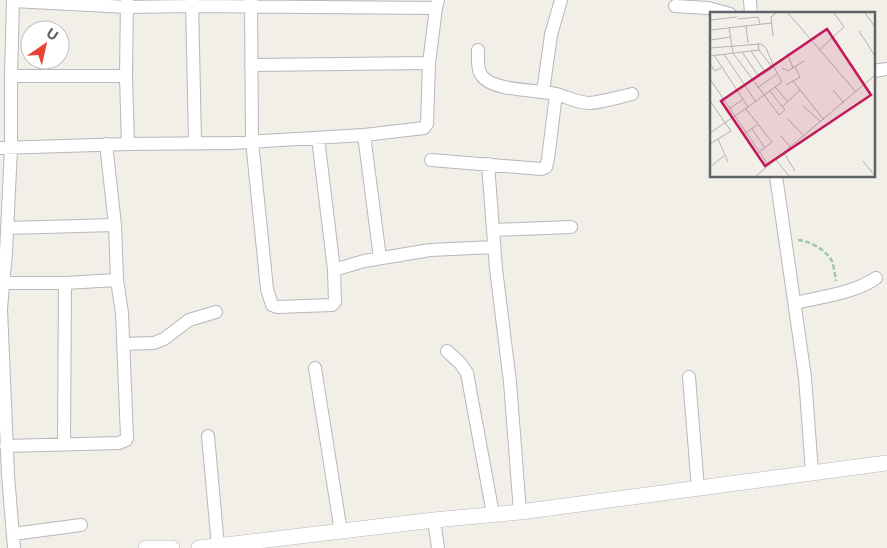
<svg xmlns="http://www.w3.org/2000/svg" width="887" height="548" font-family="Montserrat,sans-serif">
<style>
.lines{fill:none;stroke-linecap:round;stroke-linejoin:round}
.minor-casing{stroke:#b5b8bc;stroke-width:14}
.tertiary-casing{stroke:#b5b8bc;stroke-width:16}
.path{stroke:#9cc7a9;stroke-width:2.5;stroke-dasharray:5 2.5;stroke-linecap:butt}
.minor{stroke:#fff;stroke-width:12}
.tertiary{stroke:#fff;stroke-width:15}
.inset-road{fill:none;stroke:#b3b3b1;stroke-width:1}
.view{fill:#c2185b;fill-opacity:0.15;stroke:#c2185b;stroke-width:2.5}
.inset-edge{fill:none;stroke:#5f6368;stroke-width:2.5}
</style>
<rect width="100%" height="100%" fill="#f1efe8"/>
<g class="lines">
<defs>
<path id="minor" d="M13,0l-2,76v73l-5,103 -5,57 7,166 6,73
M192,0l3,142
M251,0l1,141 15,148 5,16 5,2 55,-2 3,-3 -1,-32 -16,-132
M750,0l1,14
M13,1l114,6 65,-1 244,2 2,-8
M675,6l33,2 22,6
M478,50c0,8 -1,20 4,26 10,15 57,14 74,18 11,3 22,9 34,9 14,-1 29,-6 42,-9
M251,65l178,-2
M873,71l14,-2
M11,76h115
M543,92l8,-57 10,-35
M364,135l16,123
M128,144l104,-1 48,-3 84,-5 60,-7 3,-4 2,-61 7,-55
M0,148l128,-4 -2,-68 1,-76
M431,160l111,9 4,-2 2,-8 8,-65
M488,164l8,105 14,113 10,130
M776,176l29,201 7,95
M7,228l108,-3
M493,230l78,-3
M334,270l30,-9 66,-11 64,-3
M3,283h62l52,-3
M795,303c25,-6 60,-10 81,-25
M124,344l30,-1 10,-4 25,-19 27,-8
M447,351l13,12 7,10 26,141
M315,368l26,164
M689,377l9,112
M208,436l10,110
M64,443l1,-160
M6,446l113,-3 7,-3 1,-2 -5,-125 -5,-33 -2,-55 -9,-81
M434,520l4,28
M13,534l68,-9"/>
<path id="tertiary" d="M146,548h26
M199,548l235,-28 86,-8 367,-49"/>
</defs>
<use href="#minor" class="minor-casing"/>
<use href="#tertiary" class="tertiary-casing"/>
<path class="path" d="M798,240c12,1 27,9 34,21 2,6 3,14 4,20"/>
<use href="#minor" class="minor"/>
<use href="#tertiary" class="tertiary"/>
</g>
<g transform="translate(710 12)">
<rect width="165" height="165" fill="#f1efe8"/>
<path class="inset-road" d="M78,1l68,79M155,1l10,14M28,7l20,-2 2,7M0,8l27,-3M36,14l2,17M19,15l4,26 46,62 6,-5 -15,-19M0,18l62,-7M149,19l16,25M63,24l-2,-19 5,-4M0,28l21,-3M48,31l1,7 13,17M0,36l51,-4 5,4 8,19 -51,33M109,38l25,-23 -10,-14M41,39l14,21M32,40l17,25M77,41l6,15M14,42l32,48M0,44l49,-6M0,52l5,7 6,-3M72,56l6,3 16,-10M0,67l59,87M83,69l31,39M76,73l14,-8 -5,-10M65,75l12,14M47,76l20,-14M123,78l11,13M0,89l21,30 -21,13M73,94l17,-16M93,94l18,16M38,95l34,-25 -8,-15M19,97l13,-9M36,97l26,33 -14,11M78,107l16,17M42,117l13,19M0,121l38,-26 -34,-52M34,122l13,-9M71,124l10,12M8,127l10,23M74,141l11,18M66,148l13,16M153,149l12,15M0,155l14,-11M46,164l119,-101"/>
<path class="view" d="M117,17l44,66 -106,71 -44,-65z"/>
<rect width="165" height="165" class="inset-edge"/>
</g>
<g transform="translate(45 45) rotate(34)"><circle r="24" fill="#ffffff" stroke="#bfc1c3"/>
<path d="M0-4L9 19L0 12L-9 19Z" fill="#ea4335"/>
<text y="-8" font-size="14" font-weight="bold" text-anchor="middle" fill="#5f6368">U</text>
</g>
</svg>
